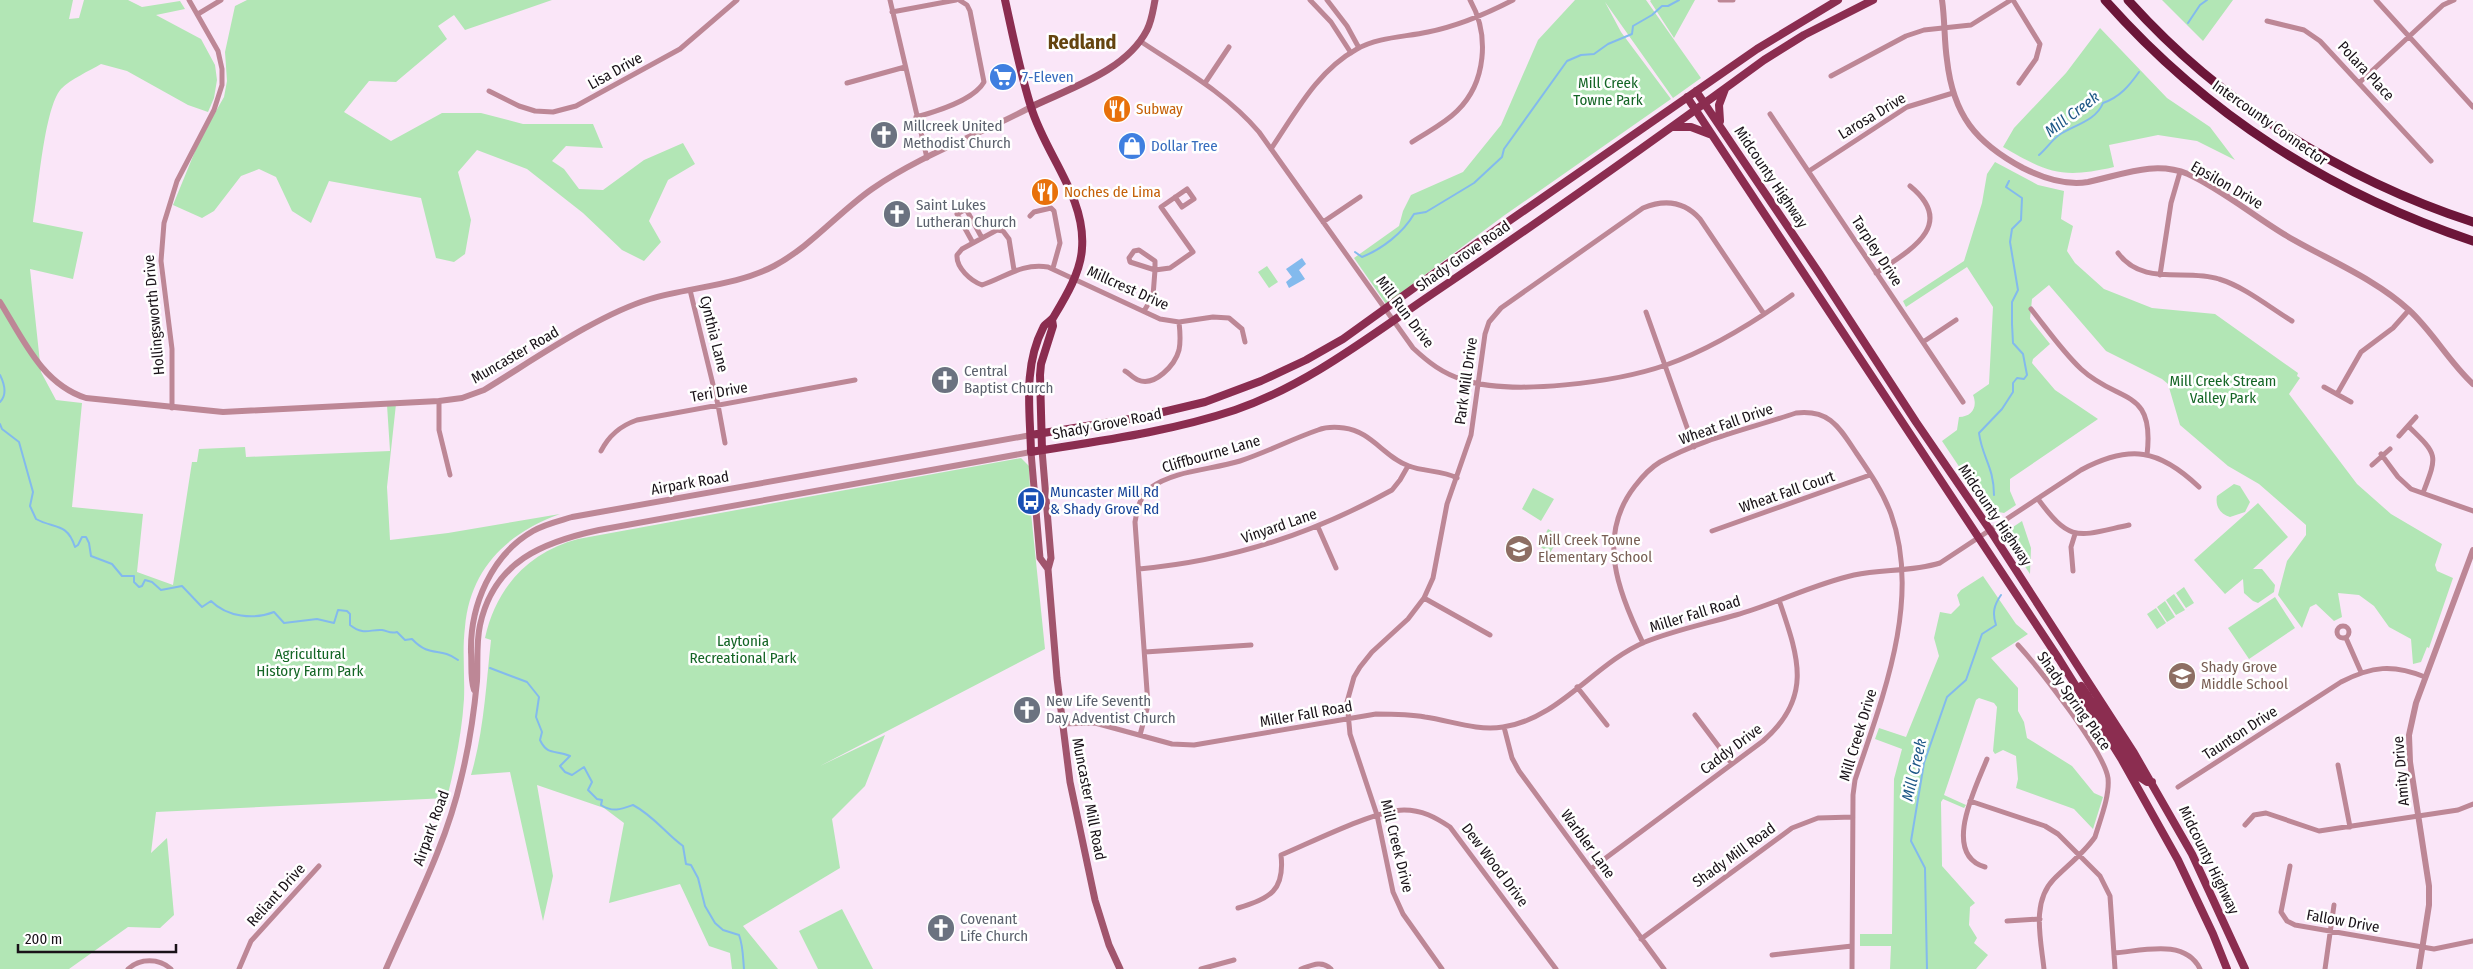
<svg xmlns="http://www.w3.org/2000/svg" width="2473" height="969" font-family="'Fira Sans Condensed',sans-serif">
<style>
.green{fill:#b2e6b5}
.water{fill:#83baed}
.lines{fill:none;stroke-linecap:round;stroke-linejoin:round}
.stream{stroke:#83baed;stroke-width:2}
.minor{stroke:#bd8796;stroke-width:5}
.tertiary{stroke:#bd8796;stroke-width:6}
.secondary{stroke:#a1556d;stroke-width:7}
.primary{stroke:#8b2d50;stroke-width:8}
.motorway{stroke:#6c1639;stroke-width:9}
.labels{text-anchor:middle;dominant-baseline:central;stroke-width:5;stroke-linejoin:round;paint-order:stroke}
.street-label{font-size:15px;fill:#191218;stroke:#fff}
.shop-label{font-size:15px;fill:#366cbe;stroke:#fff;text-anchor:start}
.park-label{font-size:15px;fill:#146525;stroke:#fff}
.food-label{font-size:15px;fill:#c56008;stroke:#fff;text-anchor:start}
.worship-label{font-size:15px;fill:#5b616d;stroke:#fff;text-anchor:start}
.transit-label{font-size:15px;fill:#164399;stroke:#fff;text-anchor:start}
.education-label{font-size:15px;fill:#785e54;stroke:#fff;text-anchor:start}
.water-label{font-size:16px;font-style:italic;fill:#1c5686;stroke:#fff}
.district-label{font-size:20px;font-weight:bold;fill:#65440f;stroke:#fff}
</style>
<rect width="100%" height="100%" fill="#fae6f8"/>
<path class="green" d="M0,0h73l-4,19 10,-1 5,-18h44l14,7 38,-6 5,8 -29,6 45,24 14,26 2,15 -3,18 -6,14 -20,-7 -61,-34 -26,-7c-12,7 -30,15 -40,25 -17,19 -23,105 -28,133l50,10 -10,47 -43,-10 11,103 15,28 26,3 -10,104 71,7 -6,58 36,13 19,-123h5l2,-13 46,-2 1,10 144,-6 -3,-46 9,-1 -9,83 3,53 58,-7 112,-19c-53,19 -90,55 -95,113 -3,24 0,48 -1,72 -2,33 -9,67 -17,99l-291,14 -5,41 16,-15 7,77 -14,13 -32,-1 -59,42h-69z
M247,0h305l-87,30 -11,-15 -16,11 9,13 -51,43 -27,-1 -25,31 47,29 51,-28h39l42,11h70l10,24 -37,-2 -14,15 12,8 15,20 24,1 41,-30 39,-17 12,21 -27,16 -19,41 12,21 -17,19 -22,-11 -39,-37 -56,-44 -50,-19 -19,22 13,48 -6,34 -11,8 -18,-4 -15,-60 -92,-17 -18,42 -19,-12 -16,-34 -17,-8 -18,7 -27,35 -12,7 -29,-13 27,-66 24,-42 3,-16 -2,-29 10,-46z
M1575,0h71l55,78 -28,20 -68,-96 16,30 50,67 -169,118 -116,87 -32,-46 45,-32 4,-15 8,-16 52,-23 38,-47 37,-85z
M1651,0h44l-21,38 -24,-37z
M2162,0h71l-30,41z
M2100,28l67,70 43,29 25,33 -38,-19 -39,-6 -49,10 5,22c-52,12 -66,6 -111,-20l11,-19 52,-55z
M1995,162l43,23 26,6 -3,28 12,7 -6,25 8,12 29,26 48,19 63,6 83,59 -1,3 3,2 -11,16 68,90 34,30 51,30 -7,21 2,6 16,7 -24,70 -2,-1 -6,15 -8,2 -2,-25 -22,-12 -15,-21 -15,-11 -21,-2 4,24 -8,4 -18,-17 -6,3 -8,21 -24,-33 9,-34 19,-26v-10l-47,-41 -31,-18 -48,-41 -12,-41 -6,-5 -56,-28 -57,-66 -17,14 -2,20 20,25 -17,15 -1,4 23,27 43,29 -88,60v12l6,14 -12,8 -16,-3 -46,-69 15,-11 2,-13c13,0 19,-10 14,-22l16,-11 4,-77 -26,-40 -61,40 -3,-6 61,-40 18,-58 5,-29z
M1267,266l11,16 -9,6 -11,-16z
M1021,458l8,8 2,47 14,136 -225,117 65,-31 -20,51 -33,33 8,49 -97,58 35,43h-46l-2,-16 -21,-7 -29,-62 -71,19 15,-80 -20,-15 -67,-23 16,91 -10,45 -33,-149 -39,3c13,-44 15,-90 20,-135l-6,-2c11,-50 43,-86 93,-99z
M2234,484l6,2 10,16 -5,10 -15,5c-10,-3 -15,-11 -13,-21z
M1533,488l21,11 -13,22 -19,-12z
M2258,503l30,34 -35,32h9l13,16 -1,7 -16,11 -5,-2 -9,-8 -1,-14 -18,15 -31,-34z
M2022,521l9,27 -1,26 -20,-30 3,-17z
M1548,529l12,7 -10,17 -11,-7z
M1983,576l33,48 12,10 -37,24 27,30v23l6,11 3,16 45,28 22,27 9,4 -10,32 -19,-20 -58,-21 2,-9 -2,-23 -13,-6 -8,4 -2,-3 4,-44 -3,-4 -15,-5 -3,2 -32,95 22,10 -2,3 -21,-9 -2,3 1,64 33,37 -5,4 -1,18 8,13 -3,5 14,12 -12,14h-86l1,-23h-31v-12h32l2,-155 8,-30 -27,-10 4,-11 27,9 33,-81 -5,-18 6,-26 11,2 9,-9 -3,-10 4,-5z
M2184,587l10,16 -8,5 -10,-15z
M2174,594l11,16 -9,5 -10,-15z
M2275,597l20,31 -46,31 -21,-31z
M2165,601l10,16 -8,5 -10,-15z
M2156,608l10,15 -9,6 -10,-15z
M842,909l31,60h-55l-19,-38z"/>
<path class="water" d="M1302,258l4,6 -7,6 6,9 -16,9 -3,-6 6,-5 -6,-8z"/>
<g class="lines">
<path class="stream" d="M2188,23l12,-18 7,-5
M2039,155c7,-6 13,-15 20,-20 15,-10 37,-14 44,-32 17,-6 26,-17 36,-31
M1355,252l7,5c20,-8 41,-24 52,-43l12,-2 48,-29 28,-26 2,-8 63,-88 14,-6 13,-1 14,-10 24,-10 1,-8 19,-11 10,-9h6l11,-6
M0,375c4,8 8,19 0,27
M0,424l2,5 17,13 14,50 -3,14 6,13c18,10 31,3 39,28l3,-2 4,-8h4l3,6 2,13 21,8 10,12h12v6l5,5 3,-1 3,-6 7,2 9,8 21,-4 20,21 9,-6c16,16 43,19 63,11l10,11 33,-4 17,4 4,-13 9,1 3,3v11c14,11 20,4 32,5 6,1 8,4 15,2l8,8 7,-1c19,20 27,7 46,21
M1994,495c0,-28 -12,-38 -15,-62l23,-24 11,-17v-9l4,-5 7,1 3,-4 -4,-21 -10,-11 -1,-19v-22l6,-12 -8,-48 2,-13 9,-9 1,-22 -16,-11 3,-6
M490,668l37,14 12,15 -3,20 6,15 -2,8c8,17 16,9 30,16l-10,10 5,6 7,3 12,-8 8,15 -4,8 9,9 5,1 -1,5c12,8 21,4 32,0 21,11 32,28 50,41l3,18 5,1 7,13 7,28 10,17 8,7 16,5c4,10 4,23 5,34
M1927,969l-2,-101 -14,-27 13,-78 23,-66 19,-17 16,-46 14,-9c-4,-12 -2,-20 5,-30"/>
<path class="minor" d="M890,0l37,158
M1310,0l21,22 20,31
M1327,0l20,26 12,22
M1720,0h13
M2013,0l27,44 -4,15 -17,24
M2376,0l97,107
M892,12l64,-12
M198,14l23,-14
M2267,21l37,9 16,11 111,120
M1140,41c42,28 86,52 119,91l154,216c15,14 30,26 51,32 49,16 153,2 202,-15 45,-16 87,-42 126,-70
M1831,76l75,-40 18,-6 47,-5 40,-25
M2360,82l83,-77 11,-5
M847,83l58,-16
M1205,83l24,-36
M489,91l30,15 16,5 18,1 23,-6 104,-57 57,-49
M1770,114l193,288
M916,117c19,-5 58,-17 68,-35l-14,-71 -3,-6 -8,-5
M1412,142c15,-10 32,-18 45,-31 29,-28 33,-76 13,-111
M1271,149c25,-37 46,-78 86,-100 21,-12 48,-12 71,-17 30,-6 58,-18 85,-32
M1809,171l98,-64 46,-14
M1030,216l4,-4 17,-4 3,3 6,32 -7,25
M1323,222l37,-25
M973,243l-16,-29 9,-5 16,29
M1139,250l16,11v9l-25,-8 -1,-4 5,-7z
M2118,253c25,34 68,15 101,26 26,8 50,28 73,42
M1014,270l-5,-31 -6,-8 -6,-1 -35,19 -5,6c-1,13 14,26 25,30 24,-8 39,-22 66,-18l112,52 19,3 34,-5 16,1 13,11 3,13
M1876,273c33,-22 82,-48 34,-87
M2160,275l11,-72 9,-31
M690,290l28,115 7,38
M2031,309c16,20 31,42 50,60 38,35 74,18 66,86
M1144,311l9,-15 2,-26 15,-2 23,-16 -32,-45 26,-18 7,10 -12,8 -7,-10
M1646,312l48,135
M1923,342l33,-22
M1125,371c4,2 8,7 13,9 17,7 37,-15 41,-30 2,-9 1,-19 0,-28
M2324,387l27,15
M2337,394l24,-42 32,-24 16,-18
M439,401v29l11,45
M172,408v-59l-11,-88 3,-38 13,-42 37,-71 8,-25v-16l-4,-18 -29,-51
M2408,426c30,29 30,28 15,67
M2399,436l17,-19
M601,451c8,-16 19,-25 36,-31l218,-40
M2381,454l17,23 13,12 62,22
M2372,465l18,-16
M2038,499c33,45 40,37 91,26
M1318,527l18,41
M1712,531l158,-56
M1139,569c90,-8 174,-35 253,-79l8,-10 8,-14
M2073,571l-2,-24 4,-13
M1424,598l66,37
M2337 632a6 6 0 1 1 12 0a6 6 0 1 1-12 0Z
M2346,638l15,34
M1643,643c-25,-51 -47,-107 -8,-157 7,-9 15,-18 25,-24 41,-23 92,-34 136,-49 35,-4 44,16 61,41 13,19 26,38 34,60 31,86 -9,185 -36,266l-2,15 -1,174
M2018,645c20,22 86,106 90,133 2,18 -8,42 -13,59 -11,16 -27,28 -41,42 -23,23 -13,61 -10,90
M1145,652l106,-7
M1577,687l30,38
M1695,715l37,49
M1062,724l33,-1 77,21 22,1 182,-31c17,0 33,0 49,3 27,4 51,14 78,10 56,-8 92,-64 142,-85 30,-12 60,-18 91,-27 39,-11 78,-31 118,-40 29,-6 57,-3 86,-12l141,-93c49,-26 78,-21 118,17
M1504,727l8,31 7,13 145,198
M1140,735l8,-30 -13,-183c2,-12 5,-26 15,-34 25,-18 61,-18 90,-27 27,-9 52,-22 78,-31 8,-3 18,-3 26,-2 27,3 41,30 65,38 15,6 33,4 48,12
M2338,765l12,62
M2178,787l163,-105c31,-16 52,-18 84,-5
M1970,801l75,25 13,8 42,42 10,20 5,73
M2245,825l9,-10 12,-2 53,18 139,-21 15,-6
M2290,866l-9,46 6,9 8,4 139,24 39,-8
M1985,867c-44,-13 -9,-80 2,-108
M1591,869l172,-128c51,-44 35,-85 16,-141
M1238,908c32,-9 47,-18 43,-53 29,-12 94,-45 123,-45 18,0 31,7 46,17l106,142
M2007,921l33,-2
M1641,939l151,-111 26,-10 35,-1
M2114,953c28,-2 71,-15 86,16
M1772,955l80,-9
M128,969c12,-11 31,-11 43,0
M239,969l12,-28 68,-75
M1201,969l33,-9
M1301,969c11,-4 21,-9 30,0
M1442,969l-39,-55 -10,-22 -16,-77 -27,-81 -3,-32 7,-25 6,-10 12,-15 36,-33 16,-21 9,-20 14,-74 24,-69 14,-101 4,-12 12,-14 142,-100c22,-9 41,-7 57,11l64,95
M2325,969l9,-64"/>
<path class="tertiary" d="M1942,0c3,20 2,40 5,60 6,55 29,83 76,108 20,10 43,18 65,14 34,-7 66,-22 100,-8 33,15 67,43 99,62 41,24 87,42 122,74 24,22 40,52 64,74
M0,302c23,37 42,82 86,96l137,14 216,-11 23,-3 22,-8c48,-29 113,-75 166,-91 40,-12 86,-13 124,-33 36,-19 65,-54 98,-77 49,-34 107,-54 159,-82
M474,690c-4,-12 -2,-26 -3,-38 -1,-46 20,-97 62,-121 12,-7 26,-10 39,-14l459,-82
M386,969c27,-62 60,-124 75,-190 8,-32 13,-66 16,-98 1,-19 -1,-38 3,-56 14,-64 63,-83 119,-95l432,-78
M2419,969l10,-64v-19l-19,-124 -1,-27 7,-32 57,-153"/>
<path class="secondary" d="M1031,107c39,-19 95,-36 116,-77 5,-10 6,-20 8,-30
M1042,450l9,108 -3,11 9,109 13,104 25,118 14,45 11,24
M1031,452l9,106 8,11"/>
<path class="primary" d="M1005,0c8,36 15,72 26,107 14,47 55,90 51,141 -1,24 -17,50 -29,70 -3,4 -8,5 -10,10 -20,39 -13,82 -12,124 68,-11 138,-20 204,-42 73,-25 136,-75 200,-118 111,-75 221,-153 329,-232l40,-25 69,-35
M1696,91l123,182 97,149 74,108 144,223 58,101 53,115
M1687,97l372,562 63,101 56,100 35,74 14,35
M1720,121l-1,-16 6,-16
M1672,127h19l21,8
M1031,435l111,-18 63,-15 56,-21 45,-21 37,-21 114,-82 300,-208 81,-49
M1042,450l-2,-75 1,-11 12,-38 -1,-6
M2081,686l60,92 6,4h5"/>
<path class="motorway" d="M2105,0c102,115 223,192 368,241
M2128,0c92,103 214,179 345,222"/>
</g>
<defs>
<symbol id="supermarket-disc" viewBox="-11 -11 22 22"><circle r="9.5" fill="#3f7fe0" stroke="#fff"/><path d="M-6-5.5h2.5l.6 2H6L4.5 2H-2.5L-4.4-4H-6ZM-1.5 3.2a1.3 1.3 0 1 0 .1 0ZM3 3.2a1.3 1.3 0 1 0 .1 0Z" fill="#fff"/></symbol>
<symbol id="restaurant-disc" viewBox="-11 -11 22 22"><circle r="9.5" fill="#e8710a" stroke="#fff"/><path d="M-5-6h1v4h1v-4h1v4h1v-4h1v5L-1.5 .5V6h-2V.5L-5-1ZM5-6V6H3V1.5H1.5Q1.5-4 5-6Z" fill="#fff"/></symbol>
<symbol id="church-disc" viewBox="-11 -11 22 22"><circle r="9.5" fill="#6b7280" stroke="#fff"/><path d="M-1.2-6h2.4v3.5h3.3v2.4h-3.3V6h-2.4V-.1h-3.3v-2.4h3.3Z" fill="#fff"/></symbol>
<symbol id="shop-disc" viewBox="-11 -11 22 22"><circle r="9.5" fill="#3f7fe0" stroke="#fff"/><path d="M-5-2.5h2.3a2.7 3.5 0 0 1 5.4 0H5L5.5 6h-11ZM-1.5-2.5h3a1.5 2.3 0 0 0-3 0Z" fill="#fff"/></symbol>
<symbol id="bus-disc" viewBox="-11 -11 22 22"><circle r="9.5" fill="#1a4fb4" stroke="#fff"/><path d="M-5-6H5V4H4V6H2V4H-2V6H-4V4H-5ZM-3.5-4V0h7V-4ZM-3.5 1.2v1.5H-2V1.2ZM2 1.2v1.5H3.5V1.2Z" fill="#fff"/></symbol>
<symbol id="school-disc" viewBox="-11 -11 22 22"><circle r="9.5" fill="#8d6e63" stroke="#fff"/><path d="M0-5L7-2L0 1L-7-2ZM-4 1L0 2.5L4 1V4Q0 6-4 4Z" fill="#fff"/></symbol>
</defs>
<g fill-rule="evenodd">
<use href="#supermarket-disc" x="987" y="61" width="32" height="32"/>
<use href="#restaurant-disc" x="1101" y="93" width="32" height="32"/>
<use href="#church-disc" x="868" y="119" width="32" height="32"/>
<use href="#shop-disc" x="1116" y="130" width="32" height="32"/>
<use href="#restaurant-disc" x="1029" y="176" width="32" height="32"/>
<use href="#church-disc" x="881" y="198" width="32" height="32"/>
<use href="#church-disc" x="929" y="364" width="32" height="32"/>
<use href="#bus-disc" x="1015" y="485" width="32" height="32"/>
<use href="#school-disc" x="1503" y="533" width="32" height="32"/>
<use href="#school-disc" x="2166" y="660" width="32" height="32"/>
<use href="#church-disc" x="1011" y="694" width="32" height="32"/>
<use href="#church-disc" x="925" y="912" width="32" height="32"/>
</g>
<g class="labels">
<g class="street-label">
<text transform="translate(615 71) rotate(-29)">Lisa Drive</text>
<text transform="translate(2366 71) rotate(47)">Polara Place</text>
<text transform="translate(1872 116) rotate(-31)">Larosa Drive</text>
<text transform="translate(2270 123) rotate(35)">Intercounty Connector</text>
<text transform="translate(1771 177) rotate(56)">Midcounty Highway</text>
<text transform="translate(2227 185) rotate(30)">Epsilon Drive</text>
<text transform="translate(1877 251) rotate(57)">Tarpley Drive</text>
<text transform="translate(1463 256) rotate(-35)">Shady Grove Road</text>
<text transform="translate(1128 288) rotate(24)">Millcrest Drive</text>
<text transform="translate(1405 312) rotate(53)">Mill Run Drive</text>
<text transform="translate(154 315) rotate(-95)">Hollingsworth Drive</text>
<text transform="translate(714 334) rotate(76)">Cynthia Lane</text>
<text transform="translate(515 355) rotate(-30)">Muncaster Road</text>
<text transform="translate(1466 381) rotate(-82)">Park Mill Drive</text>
<text transform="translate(719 392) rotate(-10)">Teri Drive</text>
<text transform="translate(1107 424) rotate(-11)">Shady Grove Road</text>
<text transform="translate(1726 424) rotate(-19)">Wheat Fall Drive</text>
<text transform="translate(1211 454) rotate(-16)">Cliffbourne Lane</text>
<text transform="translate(690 483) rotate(-10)">Airpark Road</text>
<text transform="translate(1787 492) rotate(-19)">Wheat Fall Court</text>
<text transform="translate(1995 515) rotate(56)">Midcounty Highway</text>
<text transform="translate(1279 526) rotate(-19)">Vinyard Lane</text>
<text transform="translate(1695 614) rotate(-17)">Miller Fall Road</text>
<text transform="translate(2074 701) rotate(55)">Shady Spring Place</text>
<text transform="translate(1306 714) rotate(-10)">Miller Fall Road</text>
<text transform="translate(2240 733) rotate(-33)">Taunton Drive</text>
<text transform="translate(1858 735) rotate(-73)">Mill Creek Drive</text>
<text transform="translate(1731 749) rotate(-37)">Caddy Drive</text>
<text transform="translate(2401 771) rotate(-95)">Amity Drive</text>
<text transform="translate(1089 799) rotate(79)">Muncaster Mill Road</text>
<text transform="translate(431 828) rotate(-70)">Airpark Road</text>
<text transform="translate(1588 844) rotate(54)">Warbler Lane</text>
<text transform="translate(1397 846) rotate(76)">Mill Creek Drive</text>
<text transform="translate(1734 855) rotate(-36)">Shady Mill Road</text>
<text transform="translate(2209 860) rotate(64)">Midcounty Highway</text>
<text transform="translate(1495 865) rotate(53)">Dew Wood Drive</text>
<text transform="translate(276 895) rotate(-48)">Reliant Drive</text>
<text transform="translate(2343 921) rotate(10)">Fallow Drive</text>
</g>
<g class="shop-label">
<text x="1022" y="77">7-Eleven</text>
<text x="1151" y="146">Dollar Tree</text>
</g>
<g class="park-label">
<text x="1608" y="83">Mill Creek<tspan x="1608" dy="17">Towne Park</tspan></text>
<text x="2223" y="381">Mill Creek Stream<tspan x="2223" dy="17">Valley Park</tspan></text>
<text x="743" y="641">Laytonia<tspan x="743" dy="17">Recreational Park</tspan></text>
<text x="310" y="654">Agricultural<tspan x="310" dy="17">History Farm Park</tspan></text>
</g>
<g class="food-label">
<text x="1136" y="109">Subway</text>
<text x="1064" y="192">Noches de Lima</text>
</g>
<g class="worship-label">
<text x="903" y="126">Millcreek United<tspan x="903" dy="17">Methodist Church</tspan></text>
<text x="916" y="205">Saint Lukes<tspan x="916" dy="17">Lutheran Church</tspan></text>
<text x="964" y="371">Central<tspan x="964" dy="17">Baptist Church</tspan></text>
<text x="1046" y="701">New Life Seventh<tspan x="1046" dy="17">Day Adventist Church</tspan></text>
<text x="960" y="919">Covenant<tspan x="960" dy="17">Life Church</tspan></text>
</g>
<g class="transit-label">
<text x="1050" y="492">Muncaster Mill Rd<tspan x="1050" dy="17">&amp; Shady Grove Rd</tspan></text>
</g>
<g class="education-label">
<text x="1538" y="540">Mill Creek Towne<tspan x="1538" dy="17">Elementary School</tspan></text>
<text x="2201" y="667">Shady Grove<tspan x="2201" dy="17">Middle School</tspan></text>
</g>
<g class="water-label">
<text transform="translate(2072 114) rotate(-37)">Mill Creek</text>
<text transform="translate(1914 770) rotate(-77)">Mill Creek</text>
</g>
<g class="district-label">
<text x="1082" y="42">Redland</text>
</g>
</g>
<path d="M18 944v8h158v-8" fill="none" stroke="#191218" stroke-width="2.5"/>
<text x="25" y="944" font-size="15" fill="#191218" stroke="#ffffff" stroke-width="4" paint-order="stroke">200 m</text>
</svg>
